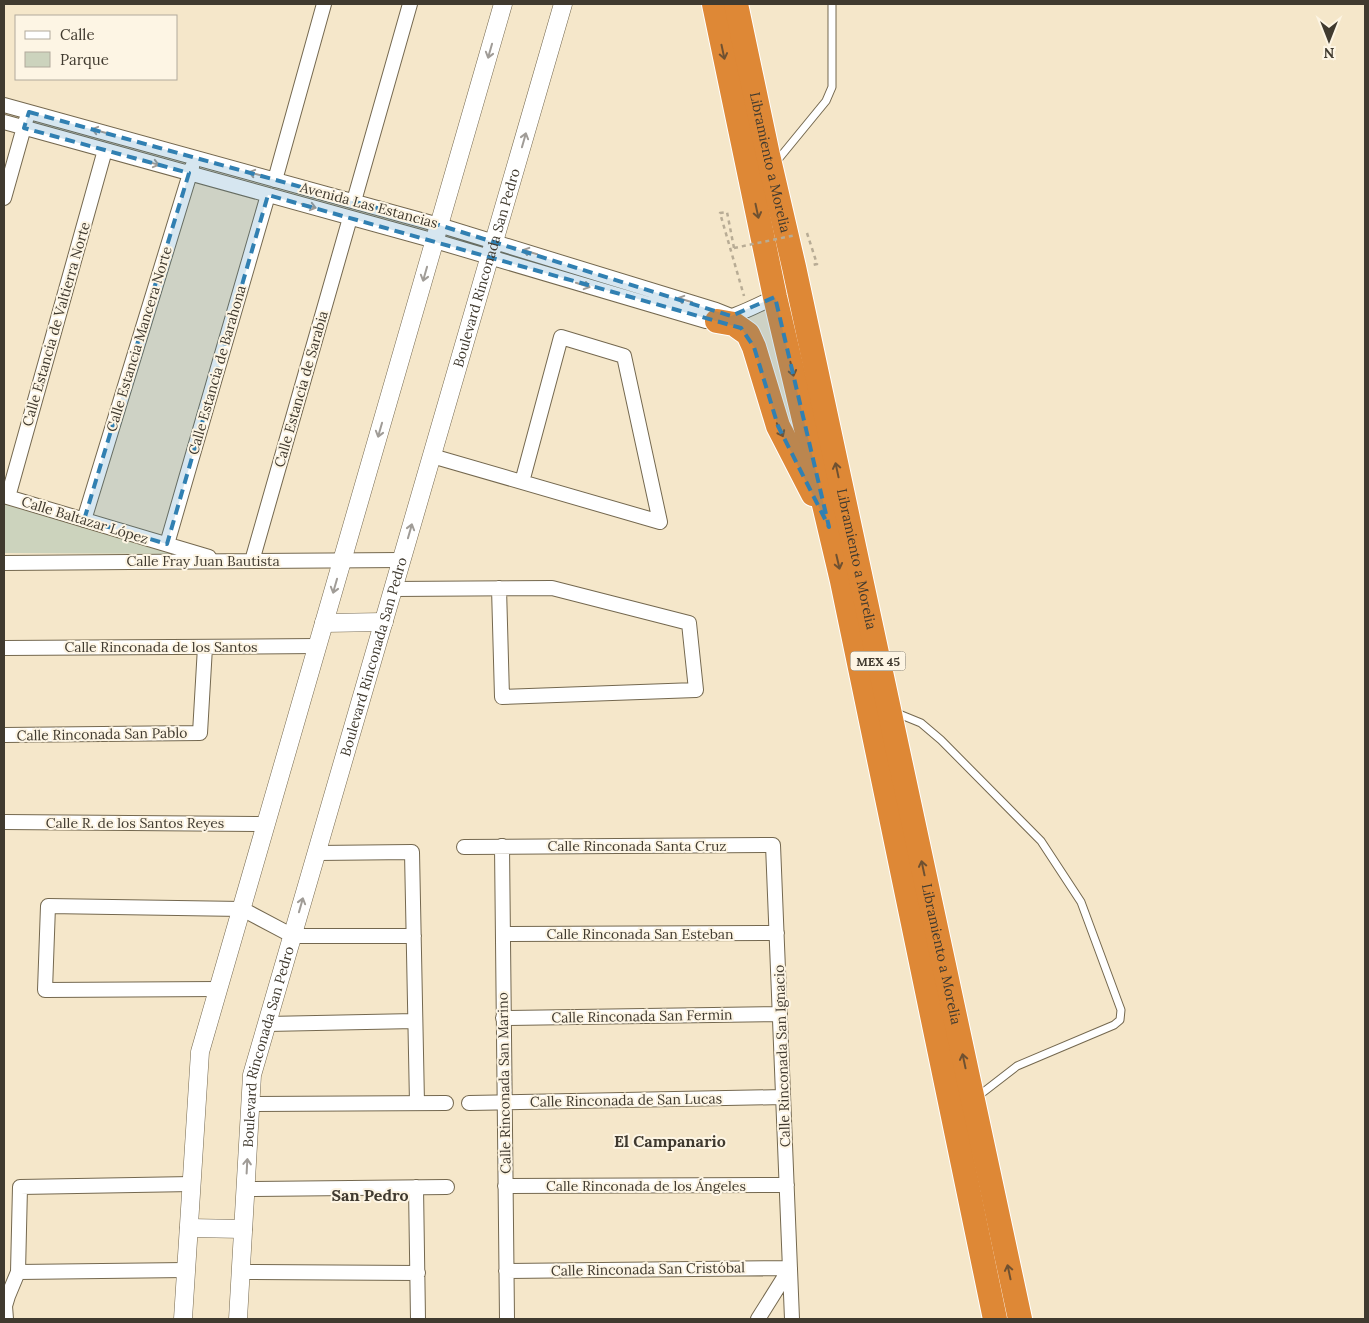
<svg xmlns="http://www.w3.org/2000/svg" width="1369" height="1323" font-family="Lora,serif">
<style>
.green{fill:#ccd3bd}
.lines{fill:none;stroke-linecap:round;stroke-linejoin:round}
.service-casing{stroke:#74684f;stroke-width:9}
.minor-casing{stroke:#74684f;stroke-width:16}
.tertiary-casing{stroke:#74684f;stroke-width:19}
.trunk-casing{stroke:#fff;stroke-width:26}
.path{stroke:#b8ac95;stroke-width:2.5;stroke-dasharray:4 4;stroke-linecap:butt}
.service{stroke:#fff;stroke-width:7}
.minor{stroke:#fff;stroke-width:14}
.tertiary{stroke:#fff;stroke-width:18}
.trunk{stroke:#de8836;stroke-width:24}
.path-bridge{stroke:#b8ac95;stroke-width:2.5;stroke-dasharray:4 4;stroke-linecap:butt}
.oneway{stroke:#a09c97}
.oneway2{stroke:#6f5131}
.marked{fill:#3180b2;fill-opacity:0.2;stroke:#3180b2;stroke-width:4;stroke-dasharray:10 6;stroke-linejoin:round}
.labels{text-anchor:middle;dominant-baseline:central;stroke-width:4;stroke-linejoin:round;paint-order:stroke}
.shield{fill:#fdf5e4;stroke:#797265;stroke-width:1}
.shield-label{font-size:12px;font-weight:bold;fill:#403a2f}
.street-label{font-size:14px;fill:#403a2f;stroke:#fdf5e4}
.quarter-label{font-size:16px;font-weight:bold;fill:#403a2f;stroke:#fdf5e4}
</style>
<rect width="100%" height="100%" fill="#f5e7ca"/>
<path class="green" d="M4,502l172,52 -172,-1z"/>
<g class="lines">
<defs>
<path id="service" d="M776,162l50,-61 6,-14v-83
M894,712l27,11 20,17 100,101 40,61 40,108 -1,10 -6,5 -97,41 -40,31"/>
<path id="minor" d="M4,105l435,120 277,85 15,6
M4,122l431,119 271,80c25,-1 47,-14 69,-24
M275,180l49,-176
M4,198l22,-78
M354,201l56,-197
M432,456l228,66 -36,-166 -63,-19 -39,145
M4,496l205,61
M8,497l97,-347
M84,520l108,-353
M167,544l101,-349
M252,561l98,-343
M4,563l398,-3
M393,589l159,-1 137,35 7,67 -194,7 -3,-109
M4,648l314,-2
M4,735l196,-2 5,-86
M4,822l262,2
M502,846l5,473
M464,847l309,-2 19,474
M317,853l95,-1 5,251
M503,934l274,-1
M218,989l-173,1 3,-84 194,3 51,27h121
M503,1018l277,-4
M267,1024l148,-3
M469,1103l314,-6
M251,1104l195,-1
M505,1186l282,-1
M416,1187l2,132
M246,1189l201,-2
M506,1271l284,-3
M18,1272l168,-2
M241,1272l177,1
M6,1319l-1,-13 3,-10 10,-24 2,-85 172,-3
M758,1319l32,-51"/>
<g id="tertiary">
<path d="M324,623l60,-1"/>
<path d="M189,1228l54,1"/>
<path d="M183,1319l17,-267 303,-1048"/>
<path id="s1" d="M238,1319l14,-244 311,-1071"/>
</g>
<g id="trunk">
<path d="M714,4l61,293 67,284 153,738"/>
<path id="s2" d="M736,4l32,151 26,112 226,1052"/>
<path d="M717,321l17,3 14,10 6,13 24,79 35,68"/>
</g>
</defs>
<use href="#service" class="service-casing"/>
<use href="#minor" class="minor-casing"/>
<use href="#tertiary" class="tertiary-casing"/>
<use href="#trunk" class="trunk-casing"/>
<path class="path" d="M807,233l10,31 -4,1
M734,248l-7,-36 -7,1 24,83"/>
<use href="#service" class="service"/>
<use href="#minor" class="minor"/>
<use href="#tertiary" class="tertiary"/>
<use href="#trunk" class="trunk"/>
<path class="path-bridge" d="M734,248l62,-13"/>
</g>
<defs><path id="oneway-shaft" d="M-6 0H5M1.5-3L5.5 0L1.5 3" fill="none" stroke-width="1.6" stroke-linecap="round" stroke-linejoin="round" transform="scale(1.25)"/></defs>
<g class="oneway">
<use href="#oneway-shaft" transform="translate(490 51) rotate(106)"/>
<use href="#oneway-shaft" transform="translate(99 131) rotate(-165)"/>
<use href="#oneway-shaft" transform="translate(524 140) rotate(-74)"/>
<use href="#oneway-shaft" transform="translate(152 163) rotate(15)"/>
<use href="#oneway-shaft" transform="translate(256 174) rotate(-165)"/>
<use href="#oneway-shaft" transform="translate(309 206) rotate(15)"/>
<use href="#oneway-shaft" transform="translate(530 252) rotate(-163)"/>
<use href="#oneway-shaft" transform="translate(425 274) rotate(106)"/>
<use href="#oneway-shaft" transform="translate(583 285) rotate(17)"/>
<use href="#oneway-shaft" transform="translate(685 300) rotate(-163)"/>
<use href="#oneway-shaft" transform="translate(380 430) rotate(106)"/>
<use href="#oneway-shaft" transform="translate(410 531) rotate(-74)"/>
<use href="#oneway-shaft" transform="translate(335 586) rotate(106)"/>
<use href="#oneway-shaft" transform="translate(301 905) rotate(-74)"/>
<use href="#oneway-shaft" transform="translate(247 1166) rotate(-87)"/>
</g>
<g class="oneway2">
<use href="#oneway-shaft" transform="translate(723 52) rotate(78)"/>
<use href="#oneway-shaft" transform="translate(757 211) rotate(78)"/>
<use href="#oneway-shaft" transform="translate(792 369) rotate(77)"/>
<use href="#oneway-shaft" transform="translate(780 430) rotate(65)"/>
<use href="#oneway-shaft" transform="translate(837 470) rotate(-102)"/>
<use href="#oneway-shaft" transform="translate(838 562) rotate(77)"/>
<use href="#oneway-shaft" transform="translate(923 868) rotate(-102)"/>
<use href="#oneway-shaft" transform="translate(964 1061) rotate(-102)"/>
<use href="#oneway-shaft" transform="translate(1009 1272) rotate(-102)"/>
</g>
<path class="marked" d="M29,112l410,113 292,91 44,-19 54,230 -51,-101 -24,-79 -13,-19 -473,-133 -101,349 -83,-24 105,-347 -165,-45z"/>
<g class="labels">
<rect class="shield" x="850.5" y="651.5" width="55" height="19" rx="4"/>
<g class="shield-label">
<text x="878" y="661">MEX 45</text>
</g>
<g class="street-label">
<text stroke="none"><textPath href="#s2" startOffset="162">Libramiento a Morelia</textPath></text>
<text transform="translate(369 205) rotate(15)">Avenida Las Estancias</text>
<text stroke="none"><textPath href="#s1" startOffset="1085">Boulevard Rinconada San Pedro</textPath></text>
<text transform="translate(56 324) rotate(-74)">Calle Estancia de Valtierra Norte</text>
<text transform="translate(139 339) rotate(-73)">Calle Estancia Mancera Norte</text>
<text transform="translate(217 370) rotate(-74)">Calle Estancia de Barahona</text>
<text transform="translate(301 389) rotate(-74)">Calle Estancia de Sarabia</text>
<text transform="translate(85 520) rotate(17)">Calle Baltazar López</text>
<text stroke="none"><textPath href="#s2" startOffset="568">Libramiento a Morelia</textPath></text>
<text x="203" y="561">Calle Fray Juan Bautista</text>
<text x="161" y="647">Calle Rinconada de los Santos</text>
<text stroke="none"><textPath href="#s1" startOffset="680">Boulevard Rinconada San Pedro</textPath></text>
<text transform="translate(102 734) rotate(-1)">Calle Rinconada San Pablo</text>
<text x="135" y="823">Calle R. de los Santos Reyes</text>
<text x="637" y="846">Calle Rinconada Santa Cruz</text>
<text x="640" y="934">Calle Rinconada San Esteban</text>
<text stroke="none"><textPath href="#s2" startOffset="972">Libramiento a Morelia</textPath></text>
<text transform="translate(642 1016) rotate(-1)">Calle Rinconada San Fermin</text>
<text stroke="none"><textPath href="#s1" startOffset="275">Boulevard Rinconada San Pedro</textPath></text>
<text transform="translate(782 1056) rotate(-92)">Calle Rinconada San Ignacio</text>
<text transform="translate(504 1083) rotate(-91)">Calle Rinconada San Marino</text>
<text transform="translate(626 1100) rotate(-1)">Calle Rinconada de San Lucas</text>
<text x="646" y="1186">Calle Rinconada de los Ángeles</text>
<text transform="translate(648 1269) rotate(-1)">Calle Rinconada San Cristóbal</text>
</g>
<g class="quarter-label">
<text x="670" y="1141">El Campanario</text>
<text x="370" y="1195">San Pedro</text>
</g>
</g>
<rect width="1369" height="1323" fill="none" stroke="#403a2f" stroke-width="10"/>
<rect x="15" y="15" width="162" height="65" fill="#fdf5e4" stroke="#b1aa9c"/>
<rect x="25" y="31" width="25" height="8" fill="#ffffff" stroke="#b1aa9c"/>
<text x="60" y="40" font-size="15" fill="#403a2f">Calle</text>
<rect x="25" y="52" width="25" height="15" fill="#ccd3bd" stroke="#b1aa9c"/>
<text x="60" y="65" font-size="15" fill="#403a2f">Parque</text>
<g transform="translate(1329 40) rotate(180)" stroke="#fdf5e4" stroke-width="4" paint-order="stroke">
<path d="M0-4L9 19L0 12L-9 19Z" fill="#403a2f"/>
<text y="-8" font-size="14" font-weight="bold" text-anchor="middle" fill="#403a2f">N</text>
</g>
</svg>
